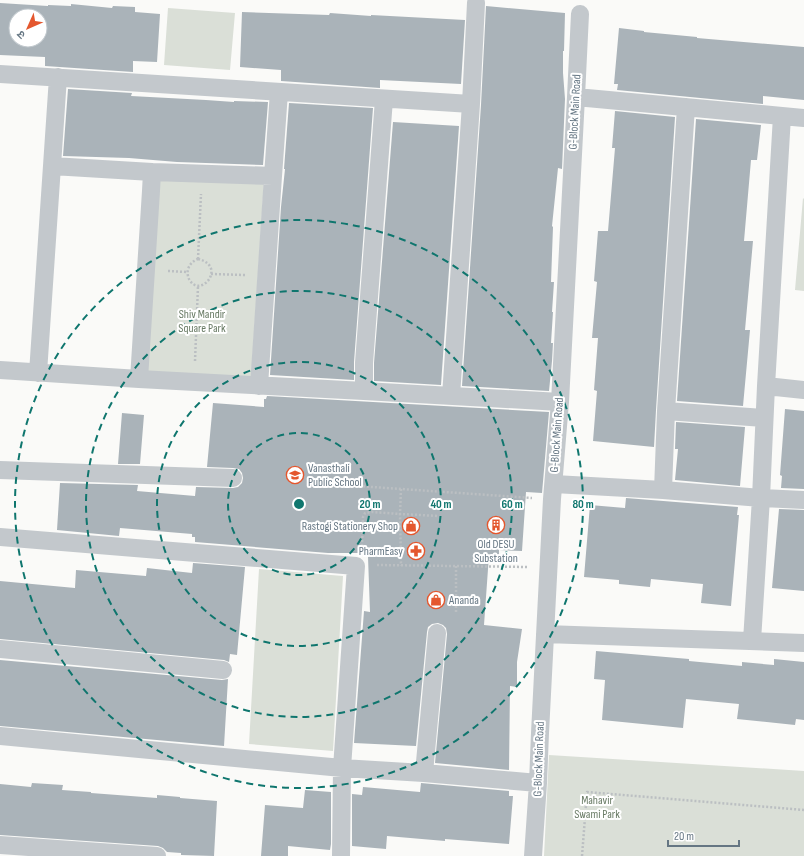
<svg xmlns="http://www.w3.org/2000/svg" width="804" height="856" font-family="'Sofia Sans Condensed','Noto Sans Devanagari',sans-serif">
<style>
.green{fill:#dadfd7}
.building{fill:#aab3b9;fill-rule:evenodd}
.lines{fill:none;stroke-linecap:round;stroke-linejoin:round}
.path{stroke:#bbbfc2;stroke-width:2.5;stroke-dasharray:2 2;stroke-linecap:butt}
.street{stroke:#c3c8cc;stroke-width:18}
.ring{fill:none;stroke:#0f766e;stroke-width:2;stroke-dasharray:7 5}
.labels{text-anchor:middle;dominant-baseline:central;stroke-width:4;stroke-linejoin:round;paint-order:stroke}
.street-label{font-size:12px;fill:#657683;stroke:#fff}
.park-label{font-size:12px;fill:#687a64;stroke:#fff}
.poi-label{font-size:12px;fill:#657683;stroke:#fff;text-anchor:start}
.centre{fill:#0f766e;stroke:#fff;stroke-width:2}
.ring-label{font-size:12px;text-anchor:middle;font-weight:bold;fill:#0f766e;stroke:#fff;stroke-width:4;stroke-linejoin:round;paint-order:stroke}
</style>
<rect width="100%" height="100%" fill="#fafaf8"/>
<path class="green" d="M168,8l67,5 -5,57 -66,-5z
M160,178l104,4 -13,198 -106,-8z
M803,198l1,1v92l-9,-1z
M259,569l84,7 -10,175 -84,-7z
M549,755l255,16v85h-260z"/>
<path class="building" d="M0,3l48,3v-1l23,1v-2l41,4 1,-2 22,1v5l25,2 -3,48 -24,-1v11l-88,-6v-9l-45,-2zM16,16h24v24h-24z
M486,6l79,7 -1,38h-1v22l2,26 -3,70 -4,-1 -6,58 1,1 -2,55h3l-2,30h1l-2,31h2l-1,18 -3,30 -87,-5 19,-281z
M242,12l87,3 1,-2 41,3v-1l94,5 -4,64 -81,-4v8l-99,-7v-11l-41,-3z
M619,28l25,3v1l53,5v1l107,9v53l-41,-4v8l-146,-14 1,-6h-4z
M68,89l64,4 -1,3 75,4 28,2v-1l34,1 -5,63 -86,-3 -48,-4 -66,-2z
M289,103l84,5 -19,254v18l-84,-5 11,-168 4,-38h-1z
M615,111l60,6 -19,293 -2,37 -61,-6 4,-50 -3,-1 4,-52h-6l5,-56 -3,-1 4,-50h10l7,-83h-3z
M696,119l65,6 -4,35h-6l-7,81h9l-8,89h5l-7,76 -66,-5z
M393,122l66,4 -18,259 -67,-4v-18z
M267,396l282,16 -7,81 -16,-1 -4,59 -23,-1v6l-10,-1 -5,70 38,4 -5,33v25l-7,-1 -1,84 -74,-7 12,-129 -1,-6 -3,-3 -5,-2 -6,1 -4,3 -1,5 -11,114 -62,-3 10,-132 6,1 -2,-55 -2,-1v-3h-38l-133,-11v-5h-3v-3l-72,-6 -1,8 -62,-6 3,-47 78,2 -1,6 58,5 1,-9 37,1 5,-1 4,-4 1,-5 -1,-5 -3,-4 -6,-1 -26,-1 6,-64 51,4v-8h2z
M785,409l19,2v78l-23,-1 1,-12 -2,-1z
M122,413l22,2 -4,49h-22z
M676,422l69,5 -5,59 -65,-6 3,-31h-3z
M626,498l112,9 -1,8h2l-8,91 -30,-3 2,-19 -52,-5 -1,8 -31,-3v-4l-35,-3 6,-72 35,3z
M779,509l25,1v81l-32,-3z
M193,563l52,4 -8,88 -7,-1 -1,8 -5,-2 -224,-21v-58l75,7 1,-18 70,6 1,-8 45,5z
M596,651l93,8v2l53,5v-4l32,3v-6l30,3v58l-8,-1 -1,6 -58,-6 2,-15 -53,-5 -3,29 -81,-8 3,-40 -11,-1z
M0,660l222,20 6,-1 -4,67 -224,-20z
M32,783l31,2 -1,5 29,2v1l66,5v-3l23,2v1l37,3 -3,55 -33,-1v-2l-14,-1 -4,-4 -5,-2 -158,-11v-51l31,3z
M421,783l88,8v5h4l-4,48 -64,-5v2l-58,-5 -1,13 -34,-3v-52l10,1 1,-8 57,5z
M305,790l26,2v52l-1,6 -42,-4v10h-27l4,-51 38,3z"/>
<g class="lines">
<path class="path" d="M198,259l3,-65
M198,259c30,7 2,41 -9,20 -4,-9 1,-17 9,-20z
M168,271l19,1
M211,274l34,1
M195,361l3,-75
M343,485l189,13
M401,489l-1,25 39,2
M362,546l1,-29 2,-4 7,-1 28,2 1,52
M377,565l151,2
M456,566v47
M582,856l5,-64 217,18"/>
<path class="street" d="M0,74l471,30
M576,97l206,19 22,2
M384,99l-20,264v28l196,11
M152,172l121,4 -14,210
M273,176l6,-84
M0,370l139,9 12,-188 1,-19 -100,-6
M38,373l20,-296
M139,379l225,12
M766,386l38,4
M451,396l20,-292 5,-101
M666,411l98,7
M0,470l233,8
M554,484l109,6 98,8 43,2
M663,490l3,-79 20,-304
M0,537l356,29 -14,202 -1,88
M545,634l259,9
M752,641l9,-143 5,-112 16,-270
M0,649l223,21
M0,736l342,32 82,5 114,10
M424,773l13,-140
M0,845l157,11
M533,856l5,-73 2,-50 12,-234 8,-97 16,-305 4,-83"/>
</g>
<g class="ring">
<circle cx="299" cy="504" r="71"/>
<circle cx="299" cy="504" r="142"/>
<circle cx="299" cy="504" r="213"/>
<circle cx="299" cy="504" r="284"/>
</g>
<defs>
<symbol id="school-ring" viewBox="-11 -11 22 22"><circle r="9.5" fill="#fff" stroke="#e4572e" stroke-width="1.5"/><path d="M0-5L7-2L0 1L-7-2ZM-4 1L0 2.5L4 1V4Q0 6-4 4Z" fill="#e4572e"/></symbol>
<symbol id="building-ring" viewBox="-11 -11 22 22"><circle r="9.5" fill="#fff" stroke="#e4572e" stroke-width="1.5"/><path d="M-4-6H4V6H1V3H-1V6H-4ZM-2.5-4.3h1.7v1.8h-1.7ZM.8-4.3h1.7v1.8H.8ZM-2.5-1h1.7V.8h-1.7ZM.8-1h1.7V.8H.8Z" fill="#e4572e"/></symbol>
<symbol id="shop-ring" viewBox="-11 -11 22 22"><circle r="9.5" fill="#fff" stroke="#e4572e" stroke-width="1.5"/><path d="M-5-2.5h2.3a2.7 3.5 0 0 1 5.4 0H5L5.5 6h-11ZM-1.5-2.5h3a1.5 2.3 0 0 0-3 0Z" fill="#e4572e"/></symbol>
<symbol id="pharmacy-ring" viewBox="-11 -11 22 22"><circle r="9.5" fill="#fff" stroke="#e4572e" stroke-width="1.5"/><path d="M-2-6h4v4h4v4h-4v4h-4v-4h-4v-4h4Z" fill="#e4572e"/></symbol>
</defs>
<g fill-rule="evenodd">
<use href="#school-ring" x="285" y="465" width="20" height="20"/>
<use href="#building-ring" x="486" y="515" width="20" height="20"/>
<use href="#shop-ring" x="401" y="516" width="20" height="20"/>
<use href="#pharmacy-ring" x="406" y="541" width="20" height="20"/>
<use href="#shop-ring" x="426" y="590" width="20" height="20"/>
</g>
<g class="labels">
<g class="street-label">
<text transform="translate(575 112) rotate(-87)">G-Block Main Road</text>
<text transform="translate(557 435) rotate(-86)">G-Block Main Road</text>
<text transform="translate(539 759) rotate(-88)">G-Block Main Road</text>
</g>
<g class="park-label">
<text x="202" y="314">Shiv Mandir<tspan x="202" dy="14">Square Park</tspan></text>
<text x="597" y="800">Mahavir<tspan x="597" dy="14">Swami Park</tspan></text>
</g>
<g class="poi-label">
<text x="308" y="468">Vanasthali<tspan x="308" dy="14">Public School</tspan></text>
<text x="398" y="526" text-anchor="end">Rastogi Stationery Shop</text>
<text x="496" y="544" text-anchor="middle">Old DESU<tspan x="496" dy="14">Substation</tspan></text>
<text x="403" y="551" text-anchor="end">PharmEasy</text>
<text x="449" y="600">Ananda</text>
</g>
</g>
<circle cx="299" cy="504" r="6" class="centre"/>
<g class="ring-label">
<text x="370" y="508">20 m</text>
<text x="441" y="508">40 m</text>
<text x="512" y="508">60 m</text>
<text x="583" y="508">80 m</text>
</g>
<g transform="translate(28 28) rotate(225)"><circle r="19" fill="#ffffff" stroke="#c1c8cd"/>
<path d="M0-3L7 15L0 10L-7 15Z" fill="#e4572e"/>
<text y="-6" font-size="11" font-weight="bold" text-anchor="middle" fill="#657683">उ</text>
</g>
<path d="M668 840v6h71v-6" fill="none" stroke="#657683" stroke-width="2"/>
<text x="674" y="840" font-size="12" fill="#657683" stroke="#ffffff" stroke-width="3" paint-order="stroke">20 m</text>
</svg>
